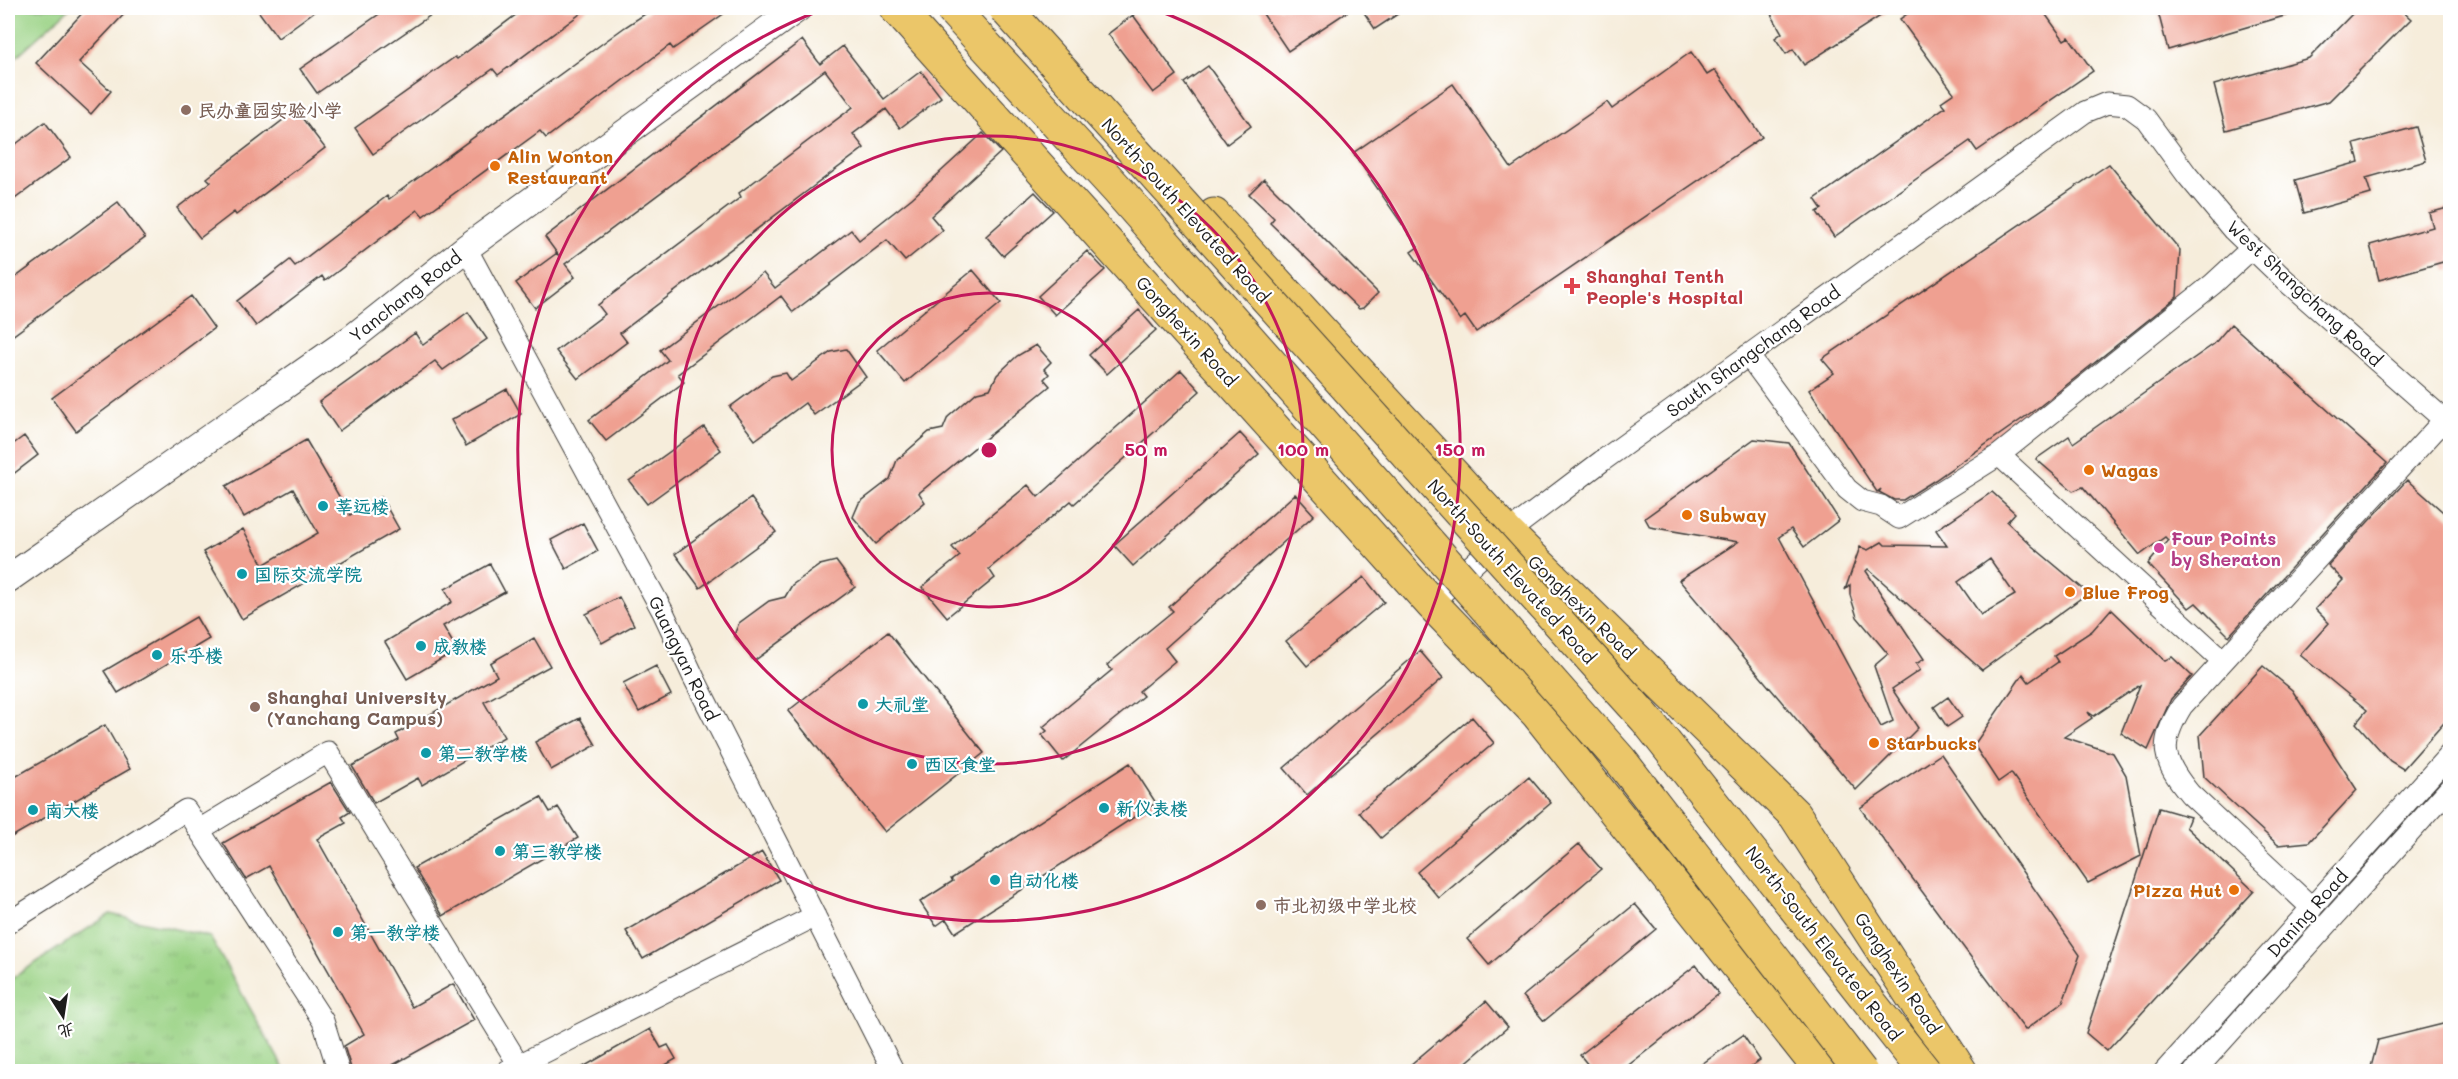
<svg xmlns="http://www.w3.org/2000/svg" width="2458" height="1079" font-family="Mali,'LXGW WenKai TC',sans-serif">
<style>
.grass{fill:url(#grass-tufts);stroke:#5c7851;stroke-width:1.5}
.park{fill:#9bd386;stroke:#5c7851;stroke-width:1.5}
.building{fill:#efa091;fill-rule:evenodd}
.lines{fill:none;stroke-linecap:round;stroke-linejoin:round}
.minor-casing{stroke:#3d3b39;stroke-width:23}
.tertiary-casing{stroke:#3d3b39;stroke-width:29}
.primary-casing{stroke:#3d3b39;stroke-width:35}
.minor{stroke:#fff;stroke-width:21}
.tertiary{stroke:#fff;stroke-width:27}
.primary{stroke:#ebc669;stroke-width:33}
.trunk-bridge-casing{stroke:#3d3b39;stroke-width:35;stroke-linecap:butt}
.trunk-bridge{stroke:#ebc669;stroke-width:33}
.ring{fill:none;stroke:#c2185b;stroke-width:3}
.education-dot{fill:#8d6e63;stroke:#fff;stroke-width:2}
.food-dot{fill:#e8710a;stroke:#fff;stroke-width:2}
.health-dot{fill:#e0444e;stroke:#fff;stroke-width:2}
.culture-dot{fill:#0f9aa8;stroke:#fff;stroke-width:2}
.hotel-dot{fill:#d1479c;stroke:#fff;stroke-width:2}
.labels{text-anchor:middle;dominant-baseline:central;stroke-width:4.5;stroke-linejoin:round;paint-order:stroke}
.education-label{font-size:18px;font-weight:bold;fill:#785e54;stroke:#fff;text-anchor:start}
.food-label{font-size:18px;font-weight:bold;fill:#c56008;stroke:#fff;text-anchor:start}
.street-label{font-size:18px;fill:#1c1c1c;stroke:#fff}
.health-label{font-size:18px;font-weight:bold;fill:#be3a42;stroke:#fff;text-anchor:start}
.culture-label{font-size:18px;font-weight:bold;fill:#0d838f;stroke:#fff;text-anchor:start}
.hotel-label{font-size:18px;font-weight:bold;fill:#b23c85;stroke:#fff;text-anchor:start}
.centre{fill:#c2185b;stroke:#fff;stroke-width:3}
.ring-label{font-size:18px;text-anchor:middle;font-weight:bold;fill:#c2185b;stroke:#fff;stroke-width:4.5;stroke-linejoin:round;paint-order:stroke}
</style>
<defs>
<pattern id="grass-tufts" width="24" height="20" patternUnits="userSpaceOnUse" patternTransform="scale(1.5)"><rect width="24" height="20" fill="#9bd386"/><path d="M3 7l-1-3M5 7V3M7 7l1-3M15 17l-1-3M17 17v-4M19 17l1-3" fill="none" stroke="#85b573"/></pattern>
</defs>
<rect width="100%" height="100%" fill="#fff"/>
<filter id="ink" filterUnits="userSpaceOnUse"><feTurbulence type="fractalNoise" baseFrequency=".0167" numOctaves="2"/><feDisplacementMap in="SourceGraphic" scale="12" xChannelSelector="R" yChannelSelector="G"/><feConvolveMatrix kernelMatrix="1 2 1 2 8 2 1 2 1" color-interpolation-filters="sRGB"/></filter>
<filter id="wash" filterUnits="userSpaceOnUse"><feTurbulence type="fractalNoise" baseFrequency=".008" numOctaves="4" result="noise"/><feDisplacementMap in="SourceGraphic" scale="24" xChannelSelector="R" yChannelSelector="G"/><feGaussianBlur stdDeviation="1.35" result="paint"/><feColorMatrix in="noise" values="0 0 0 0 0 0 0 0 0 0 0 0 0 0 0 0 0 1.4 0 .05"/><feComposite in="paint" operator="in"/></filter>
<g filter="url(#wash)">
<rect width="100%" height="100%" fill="#f6eddb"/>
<path class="grass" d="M110,914l100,23 73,130v4h-275v-90z"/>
<path class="park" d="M8,8h62l-62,56z"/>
<g id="blocks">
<path class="building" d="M87,8h43l-51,54 32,29 -20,23 -55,-51z
M256,8h63l-41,30z
M388,8h53l-124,85 -17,-24z
M525,8h63l-90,67 -5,-6 -120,85 -18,-26 100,-71 2,2z
M654,8h78l-59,41 -3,-4 -124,93 -6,-7 -117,85 -5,-6 -93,71 -3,-5 -66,50 -19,-25 53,-41 5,6 92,-70 2,3 236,-172z
M1259,8h94l-65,43z
M1361,8h46l-32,21z
M1780,8h113l-89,57 -11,-16 -7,5 -11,-16 7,-5 -11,-19z
M1916,8h125l23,32 5,-3 24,34 -116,80 -7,-10 -136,96 -17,-25 5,-3 -7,-10 130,-92 -4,-5 13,-9 -54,-74z
M2157,8h140l1,4 -130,38z
M2358,8h41l12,11 -82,82 -103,29 -12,-45 95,-27z
M1133,15l44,60 -24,18 -45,-59z
M802,40l18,24 23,-18 41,53 37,-28 20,26 -41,31 -14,-19 -33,25 11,14 -244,185 7,9 -49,37 -22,-28 49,-37 -7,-9 143,-108 -2,-4 114,-86 -28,-37 -260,194 10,13 -40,31 -19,-25 41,-30 2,3 -14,-19z
M1691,52l16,23 8,-5 47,67 -286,195 -11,-16 -5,4 -49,-68 7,-5 -65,-94 100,-69 58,84 96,-66 5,7z
M1208,66l43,60 -24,18 -43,-61z
M296,110l29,38 -89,67 -2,-3 -34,26 -23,-30 34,-26 -4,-4z
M45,122l26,35 -63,47v-54z
M2416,127l10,34 -60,17 5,16 -67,19 -9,-33 64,-18 -5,-18z
M983,133l18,19 -70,64 12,14 -38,31 -18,-21 -94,72 -12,-16 -103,78 6,8 -78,59 -17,-21 79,-60 -8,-10 103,-77 12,15 76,-58 8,10 53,-42z
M2109,164l71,86 -3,47 -138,110 -104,73 -32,20h-9l-15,-8 2,-3 -4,3 -68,-102 25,-17 -12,-14z
M1264,179l114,114 -15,15 -4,1 -89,-86 4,-5 -25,-24z
M1035,192l18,19 -50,45 -17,-20z
M118,202l27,36 -137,101v-56z
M2451,207v63l-5,1 -3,-9 -64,18 -9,-35 63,-18 -4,-14z
M1087,251l18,19 -50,45 -17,-19z
M973,270l28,33 -96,80 -28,-33z
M191,296l23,32 -138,103 -24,-33z
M1139,310l17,20 -49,44 -18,-19z
M468,312l19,27 -44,31 -8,-9 -96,70 -20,-29 96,-69 8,12z
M2231,324l156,139 -158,173 -33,-33 -7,5 -41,-44 20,-24 -3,-3 -25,18 -57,-68 -10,4 -37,-32 33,-23 4,7 141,-99z
M1036,345l15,17 -7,7 5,5 -5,5 6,7 -131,107 6,9 -49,42 -23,-27 6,-14 31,-24 7,-19 32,-28 14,-3 5,-12 29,-25 13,-3 7,-14 20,-19z
M846,349l20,28 -52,38 -9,-12 -50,37 -25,-33 42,-31 14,-3 5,8 40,-29z
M1181,370l19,21 -126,113 -3,-3 -82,68 6,9 -48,39 -25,-30 38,-31 -8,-9 76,-62 10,12z
M507,389l14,25 -55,32 -15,-26z
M704,427l17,23 -74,54 -18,-23z
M1240,433l19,21 -126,112 -19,-21z
M24,436l14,19 -30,23v-30z
M1754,439l35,4 50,77 -35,27 -13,-18 -12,8 102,190 12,-6 -19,-55 14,-12 -31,-37 -7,-22v-10l-5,5 15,-43 8,3 14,-8 3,3 62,1 -11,-16 56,-38 23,21 -8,9 25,24 56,47 -106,77 -114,-101 -2,2 58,88 -8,5 4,6 -28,19 26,39 -62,62 -177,-210 59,-38 -88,-15 -5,-9zM1990,559l25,36 -34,20 -23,-33z
M306,440l44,75 31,-18 18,32 -157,90 -39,-67 40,-23 20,36 55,-32 -25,-44 -49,28 -18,-31z
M2407,480l44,39v196l-48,54 -13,-8 -34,-38 11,-13 -67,-55 29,-32 -14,-14 28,-29 -15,-15z
M1295,494l19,21 -149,133 10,13 -36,30 4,5 -80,65 -21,-26 5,-4 -4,-4 69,-57 -5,-5 66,-54 -4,-4z
M751,498l25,34 -76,56 -25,-34z
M583,523l15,28 -32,18 -15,-29z
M836,561l19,26 -101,74 -20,-26 5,-12 30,-22 16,-4 7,-12 28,-20z
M490,564l15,28 -62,34 14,24 -50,29 -22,-37 67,-40 -7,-13z
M1364,577l20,25 -77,64 -21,-25z
M619,597l15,28 -32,18 -16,-29z
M2111,609l54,52 7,-4 20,19 -21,23 -23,51 -27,-17 19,-48 -46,31 -6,-4 4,6 -28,19 49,16 13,22 15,81 -53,27 -77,-110 -13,9 -24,-37 49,-71 6,8 29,-20 -4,-6 38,-25z
M196,617l13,22 -91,54 -14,-22z
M888,632l96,121 -99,79 -97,-121z
M534,638l16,28 -66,36 20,35 -82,48 -4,-7 -44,25 -22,-37 47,-26 -3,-6 101,-58 -7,-13z
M1420,651l23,27 -136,117 -23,-27z
M656,666l15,29 -32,17 -16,-29z
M2263,666l29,24 65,100 -48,52 -31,3 -74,-68 -4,-42z
M1948,697l14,20 -15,10 -13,-20z
M1472,717l22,26 -113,95 -22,-26z
M580,718l16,27 -45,25 -16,-28z
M105,725l25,44 -122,70v-58z
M1941,754l139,201 -17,47 -38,28 -165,-222z
M1130,763l26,40 -201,130 -9,-14 -10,7 -16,-24 33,-21 -2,-2z
M1529,777l22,26 -112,95 -22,-26z
M331,782l19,30 -8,5 4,6 -29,16 95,168 41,-23 21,36 -92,51h-29l-2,-3 -7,-22 20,-12 -95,-168 -23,13 -23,-36z
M541,797l9,15 8,-5 20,31 -135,78 -29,-48z
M2159,808l31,9 -4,10 68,64 -147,160 -21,-18z
M1579,844l22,25 -112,96 -22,-26z
M762,852l17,28 -136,79 -17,-28z
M1635,904l21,25 -112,92 -21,-25z
M1696,965l23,29 -98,77h-28l-13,-16z
M1486,1001l22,26 -52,44h-53z
M2451,1022v49h-81l8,-31z
M650,1029l11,19 7,-3 8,14 -21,12h-79z
M1743,1035l17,25 -16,11h-52z"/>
</g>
</g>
<g filter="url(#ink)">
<use href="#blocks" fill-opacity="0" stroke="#3d3b39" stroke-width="1.5"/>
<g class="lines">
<defs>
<path id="minor" d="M466,248l197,364 31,66 200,394
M1748,355l99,134 15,12 19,5 18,12 100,-63 214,-171 39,-36
M1999,455l224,206
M1431,603l76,-70 95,-72 483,-349 22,-9 20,2 19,14 41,56 46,55 52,50 165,145
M199,830l129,-78 191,313
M2312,908l-122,-114c-28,-34 -32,-49 -8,-88l263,-287
M8,923l178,-113 137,211 16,51
M507,1071l308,-155
M2164,1072l286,-318
M2194,1072l256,-284"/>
<path id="tertiary" d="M8,579l343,-240 115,-91 332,-240"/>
<path id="primary" d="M896,8l535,595 106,110 285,359
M1214,215l293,318 288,282 166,257"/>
</defs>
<use href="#minor" class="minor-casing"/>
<use href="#tertiary" class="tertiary-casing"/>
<use href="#primary" class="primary-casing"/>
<use href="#minor" class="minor"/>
<use href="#tertiary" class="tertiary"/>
<use href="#primary" class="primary"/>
<defs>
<path id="trunk-bridge" d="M951,8l166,181 504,572 240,311
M1005,8l641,711 279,353"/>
</defs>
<use href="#trunk-bridge" class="trunk-bridge-casing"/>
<use href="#trunk-bridge" class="trunk-bridge"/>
</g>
</g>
<g class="ring">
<circle cx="989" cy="450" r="157"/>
<circle cx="989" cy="450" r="314"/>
<path d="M1154 9A471 471 0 1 1 824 9"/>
</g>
<g class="education-dot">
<circle cx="186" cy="110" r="6"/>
<circle cx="255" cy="707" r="6"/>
<circle cx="1261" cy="905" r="6"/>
</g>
<g class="food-dot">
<circle cx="495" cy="166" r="6"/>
<circle cx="2089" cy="470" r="6"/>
<circle cx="1687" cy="515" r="6"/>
<circle cx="2070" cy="592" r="6"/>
<circle cx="1874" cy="743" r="6"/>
<circle cx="2234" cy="890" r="6"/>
</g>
<path class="health-dot" d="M1569 277h6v6h6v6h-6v6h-6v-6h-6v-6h6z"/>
<g class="culture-dot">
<circle cx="323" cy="506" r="6"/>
<circle cx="242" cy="574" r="6"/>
<circle cx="421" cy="646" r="6"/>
<circle cx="157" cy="655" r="6"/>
<circle cx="863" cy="704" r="6"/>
<circle cx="426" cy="753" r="6"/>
<circle cx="912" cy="764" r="6"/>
<circle cx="1104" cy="808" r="6"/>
<circle cx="33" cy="810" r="6"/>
<circle cx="500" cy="851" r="6"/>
<circle cx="995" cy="880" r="6"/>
<circle cx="338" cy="932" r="6"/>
</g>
<circle class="hotel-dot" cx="2159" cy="548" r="6"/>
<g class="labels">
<g class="education-label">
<text x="198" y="110">民办童园实验小学</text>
<text x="267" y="697">Shanghai University<tspan x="267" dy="21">(Yanchang Campus)</tspan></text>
<text x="1273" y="905">市北初级中学北校</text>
</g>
<g class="food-label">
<text x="507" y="156">Alin Wonton<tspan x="507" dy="21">Restaurant</tspan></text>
<text x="2101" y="470">Wagas</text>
<text x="1699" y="515">Subway</text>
<text x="2082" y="592">Blue Frog</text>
<text x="1886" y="743">Starbucks</text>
<text x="2222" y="890" text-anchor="end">Pizza Hut</text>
</g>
<g class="street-label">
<text transform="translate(1186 210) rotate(48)">North-South Elevated Road</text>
<text transform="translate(2305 293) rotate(43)">West Shangchang Road</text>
<text transform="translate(405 296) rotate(-38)">Yanchang Road</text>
<text transform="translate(1187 331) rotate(48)">Gonghexin Road</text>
<text transform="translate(1753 351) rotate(-36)">South Shangchang Road</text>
<text transform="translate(1512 571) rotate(48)">North-South Elevated Road</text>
<text transform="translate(1582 607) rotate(44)">Gonghexin Road</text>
<text transform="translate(684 658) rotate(64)">Guangyan Road</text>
<text transform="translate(2307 913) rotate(-48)">Daning Road</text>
<text transform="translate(1824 943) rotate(52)">North-South Elevated Road</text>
<text transform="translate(1898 973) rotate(57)">Gonghexin Road</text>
</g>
<g class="health-label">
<text x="1586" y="276">Shanghai Tenth<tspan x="1586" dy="21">People's Hospital</tspan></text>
</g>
<g class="culture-label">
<text x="335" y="506">莘远楼</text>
<text x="254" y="574">国际交流学院</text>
<text x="433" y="646">成教楼</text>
<text x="169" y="655">乐乎楼</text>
<text x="875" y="704">大礼堂</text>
<text x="438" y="753">第二教学楼</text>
<text x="924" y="764">西区食堂</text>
<text x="1116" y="808">新仪表楼</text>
<text x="45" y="810">南大楼</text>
<text x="512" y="851">第三教学楼</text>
<text x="1007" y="880">自动化楼</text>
<text x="350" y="932">第一教学楼</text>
</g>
<g class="hotel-label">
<text x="2171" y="538">Four Points<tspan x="2171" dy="21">by Sheraton</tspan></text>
</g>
</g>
<circle cx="989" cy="450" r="9" class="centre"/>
<g class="ring-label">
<text x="1146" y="456">50 m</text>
<text x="1303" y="456">100 m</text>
<text x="1460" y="456">150 m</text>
</g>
<rect width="2458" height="1079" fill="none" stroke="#fff" stroke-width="30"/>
<g transform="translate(63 1016) rotate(168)" stroke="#ffffff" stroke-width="4.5" paint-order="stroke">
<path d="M0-4.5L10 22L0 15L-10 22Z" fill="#1c1c1c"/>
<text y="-9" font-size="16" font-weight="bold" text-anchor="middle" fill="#1c1c1c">北</text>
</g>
</svg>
